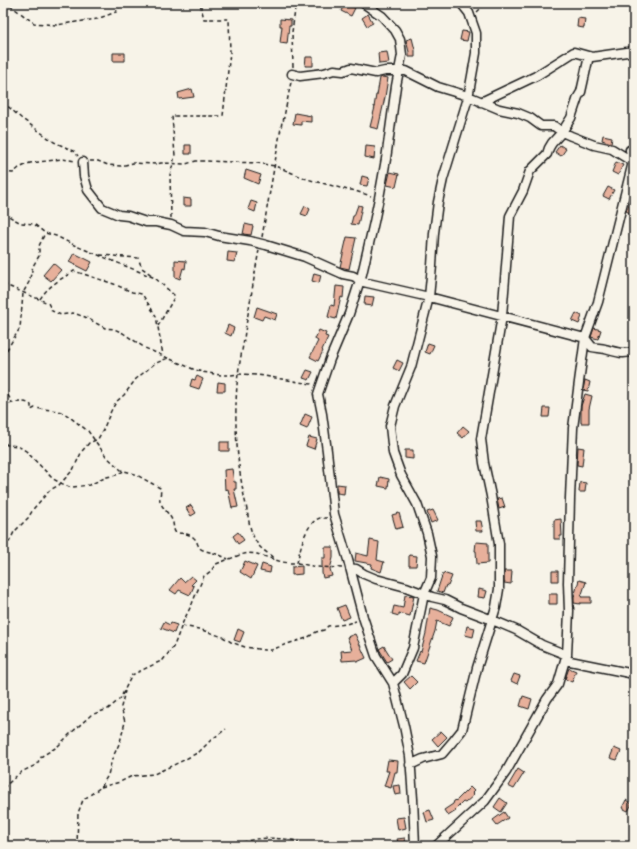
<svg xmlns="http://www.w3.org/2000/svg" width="637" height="849" font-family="Mynerve,sans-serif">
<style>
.building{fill:#e7b09b;stroke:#1c1c1c}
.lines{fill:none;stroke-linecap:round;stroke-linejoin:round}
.minor-casing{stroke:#1c1c1c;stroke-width:11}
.path{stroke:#1c1c1c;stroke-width:1.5;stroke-dasharray:4 3;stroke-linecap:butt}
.minor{stroke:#f7f3e8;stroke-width:8}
</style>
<rect width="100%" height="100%" fill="#f7f3e8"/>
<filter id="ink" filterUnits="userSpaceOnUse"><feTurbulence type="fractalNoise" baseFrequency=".025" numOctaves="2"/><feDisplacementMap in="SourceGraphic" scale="8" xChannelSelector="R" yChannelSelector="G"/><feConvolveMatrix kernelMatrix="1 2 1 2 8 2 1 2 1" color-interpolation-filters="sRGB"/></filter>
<g filter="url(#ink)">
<path class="building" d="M345,3l10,5 -4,8 -10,-5z
M368,14l5,9 -6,3 -5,-8z
M578,18l7,1 -1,9 -7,-1z
M280,19l11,1v6h-2l-2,18 -7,-1 2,-17h-2z
M462,31l7,1 -2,9 -7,-1z
M412,38l3,12v7h-6v-5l-3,-12z
M387,52l2,11 -10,1 -1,-11z
M113,53h12v8h-12z
M306,57h7v9h-8z
M382,77l6,1 -3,19 -7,32 -8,-2 5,-20h-1l2,-12h1l3,-17z
M192,89l2,8 -15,2 -1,-6z
M295,113l16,3v6l-10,-1v4l-8,-1z
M603,135l9,2 -1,6 -9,-3z
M185,145h6v9h-6z
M560,145l6,4 -5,7 -6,-4z
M366,146l9,1 -1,12 -9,-2z
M616,162l7,3 -5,10 -6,-3z
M246,170l15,5 -3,9 -14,-6z
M390,172l9,2 -3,13 -9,-2z
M362,176l7,2 -2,8 -7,-1z
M608,187l6,3 -5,9 -6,-3z
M634,194v21l-8,-4z
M183,198l8,1v7h-8z
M251,201l6,2 -2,9 -7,-3z
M358,205l4,1 -4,19 -7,-1 2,-8h1z
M305,206l5,3 -3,7 -6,-2z
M245,224l8,2 -2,9 -8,-1z
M347,237l9,1 -7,31 -9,-2z
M228,252l9,1 -2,9 -8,-1z
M74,253l18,9 -5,9 -18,-9z
M175,260l11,1 -1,8 -2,-1 -3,11 -5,-2z
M53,263l8,7 -10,11 -8,-6z
M314,273l7,2 -2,8 -7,-2z
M336,286l8,1 -1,11 -2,-1 -5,22 -8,-2 3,-12 3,1z
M365,296l9,1 -2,9 -8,-1z
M257,307l20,7 -2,6 -11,-4 -2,4 -8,-3z
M576,313l6,3 -3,8 -7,-3z
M228,325l6,3 -3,8 -6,-3z
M594,328l7,2 -3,9 -7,-2z
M319,330l7,3 -1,3 3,1 -6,13 1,1 -5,10 -8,-4 8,-16 -3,-2z
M428,343l6,2 -4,9 -5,-2z
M397,360l6,3 -4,8 -6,-3z
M307,370l6,2 -4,8 -6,-2z
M197,376l6,3 -4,10 -9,-3 2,-7 3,1z
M585,380l5,2 -2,9 -5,-1z
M218,382l7,1v8h-8z
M585,394l7,2 -3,13v14h-8v-17z
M544,408h6l-1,9h-6z
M305,414l7,3 -5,12 -7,-3z
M463,426l6,5 -6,7 -6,-5z
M309,437l8,2 -3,10 -8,-3z
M220,442h9v9h-9z
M578,447l6,1 -2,18 -5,-1z
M405,450h8v9l-8,-1z
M232,469l2,13h2v7h-2l4,18 -6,1 -4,-19 -3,1 -1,-20z
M380,477l9,2 -1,9 -10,-2z
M580,482l6,1 -1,9h-6z
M337,484l8,1 -1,9 -7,-1z
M502,498l3,9 -6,2 -2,-10z
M191,505l5,8 -5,3 -5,-8z
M433,510l5,10 -7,3 -4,-11z
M399,513l4,14 -7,2 -4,-14z
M561,519l1,17h-2v3h-6v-19z
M475,521h6l2,10h-7z
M238,532l6,8 -6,4 -5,-8z
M370,540l9,2 -2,18 7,2 -3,10 -10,-4 1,-4 -17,-3 1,-8 12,3z
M476,542l12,1v20l-11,1 -1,-13h-1z
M325,547h8v11l-3,11 2,7 -9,2 -1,-5v-15h3z
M409,555l8,1 -1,10h-7z
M245,561l12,5 -6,13 -11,-7z
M262,564l9,3 -1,6 -10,-2z
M302,566v8l-10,1v-8z
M504,571h8l-1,13 -7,-1z
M552,571h6v10h-6z
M443,573l9,3 -4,10 -2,-1 -3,8 -6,-2z
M191,576l5,4 -5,5 3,1 -4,9 -11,-5 -3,4 -6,-4 10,-12 4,4z
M579,580l7,2 -5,15h10v6h-11v1l-6,-1v-6z
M479,589l8,2 -2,7 -7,-1z
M549,594h8v10h-8z
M405,595l9,1 -4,20 -11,-3v3l-7,-2 2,-8 9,2z
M345,605l5,12 -8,3 -5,-12z
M430,608l8,2 15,7 -4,9 -12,-5 -2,10 -11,32 -8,-2 4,-10 1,1 5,-19z
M164,622l6,3 1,-2 6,2 -3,8 -13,-5z
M467,626l8,2 -2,9 -8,-2z
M238,629l6,3 -4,10 -6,-2z
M355,634l11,24 -9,4v-2l-15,1 -1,-10 11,-1 -5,-13z
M384,646l8,13 -5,3 -8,-13z
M569,668l7,3 -4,11 -7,-3z
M514,674l6,2 -3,8 -6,-3z
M411,676l6,6 -7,7 -6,-7z
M523,696l9,3 -3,10 -9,-3z
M441,731l6,6 -9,9 -6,-7z
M614,748l7,3 -4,9 -7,-2z
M388,760l10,1 -1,11h-2l-4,16 -7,-2 5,-15h-3z
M518,769l6,4 -10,16 -6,-3z
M400,785l1,9 -6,1 -2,-9z
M470,787l4,4 -2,2 2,2 -9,8 -2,-1 -8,8 1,1 -8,5 -4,-6 9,-6 1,-3 3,-1z
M500,798l7,5 -6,9 -7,-5z
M626,800l6,4 -4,7 -6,-3z
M430,810l4,10 -7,2 -3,-10z
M504,812l4,6 -11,7 -4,-5z
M404,817l2,11 -8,2 -2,-12z
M405,838l1,8h-7l-2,-7z"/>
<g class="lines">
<defs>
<path id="minor" d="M363,3l19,13 13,14 5,9 2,16 -6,31 -10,73 -7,39 -5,24 -12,52 -13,40 -19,45 -12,35 4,20 5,37 7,63 14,46 15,57 13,39 17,27 11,43 6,30 3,43 2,47
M292,74l8,2 24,-3 10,-3 9,1 8,-3 25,5 9,-2h21l32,16 30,9 31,13 19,4 12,5 11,8h13l8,6 9,4 23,9 18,4 21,13
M481,102l55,-26 38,-24 18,5 42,-6
M83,162l1,14 4,14 14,18 17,7 9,1 18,6h10l15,3 13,6 21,1 14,4 31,5 16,4 39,12 38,17 10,2 4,2 2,3 70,16 156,41 7,9c4,1 9,1 13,2 10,3 19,6 29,2
M350,568l6,1 8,5 12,5 30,8 26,10 13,3 16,8 29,11 26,11 26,15 25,10
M565,660l2,-5 2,-44 -1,-28 2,-85 3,-70 6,-46 6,-44 13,-36 35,-140 -3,-12 4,-2
M393,683l9,-9 11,-26 11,-54 7,-16 1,-22 -5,-23 -10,-29 -16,-29 -8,-22 -3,-27 5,-20 16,-39 18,-70 3,-31 2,-33 4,-31 5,-23 25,-81 8,-45v-20l-7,-20 -8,-10
M410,765l13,-6 19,-5 12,-14 8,-10 15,-62 19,-61 3,-18v-45l-8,-48 -7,-33 -3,-24 21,-123 8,-100 13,-25 7,-20 17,-17 2,-6 3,-5 10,-11 9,-14 7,-21 3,-5 8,-36
M436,846l49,-45 21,-29 41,-73 11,-15 7,-24 69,14"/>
</defs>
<use href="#minor" class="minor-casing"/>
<path class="path" d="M3,3l8,3 23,17 22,2 41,-6 19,-7 6,-9
M94,3l10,3 11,-3
M477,12l9,-9
M293,67l-1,-35 4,-29
M3,102l18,16 33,24 20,9 4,5
M90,161h8l10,4 13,1 12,-3 23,1 5,-1 25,1 10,-3h10l51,2 18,3 32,13 41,11h4l19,6
M3,172l10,1 6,-5 11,-5 17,-2 15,-2 14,2
M3,213l18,10 13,1 11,9 11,3 20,10 79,32 20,18 -17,30
M171,218l-1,-43 5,-19 -3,-40h51l7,-64 -1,-33h-25l-4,-16
M262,237l20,-115h1l8,-40
M259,250c-5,27 -9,54 -14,81 -2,18 -7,36 -8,54 -3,40 0,81 9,120 3,14 3,26 11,38 5,8 11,9 17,16
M100,255l38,3 4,10 11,8
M3,284l45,19 4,8 9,4 12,-2 12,4 20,11 9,1 9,4 22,15 48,21 9,3 19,3h9l9,-1 19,1 53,9 1,3
M40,299c8,-13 21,-20 34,-28l40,13 18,8 10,2 14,22 7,39
M3,356l17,-28 2,-22 1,-13 6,-11 4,-16 6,-10v-10l6,-13
M3,382l3,10 6,10
M3,406c8,-3 21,-7 28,-1v5l4,-2 24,3 8,4 21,16 10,14 8,11 15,14 14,4 25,14c2,5 -1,8 0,13 2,7 9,12 12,19 2,4 1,8 3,12 6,2 14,1 19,6 4,3 3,10 9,12 9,3 16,4 25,9
M5,443l2,2c10,1 10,0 19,6l27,28 16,8h4l16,-2 18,-8 9,-2 8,-4
M3,555l11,-23 14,-14 6,-10 16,-18 9,-5 14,-15 9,-19 7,-8 9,-4 5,-9 8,-19 5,-9 8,-7 12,-16 18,-15 14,-6
M297,563c3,-13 8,-40 23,-45 1,0 6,0 7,0
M182,626l17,3 24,8 8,5 14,5 19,3h7l16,-6 20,-6 9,-6 8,-2 4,-4 18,-2 10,-3
M101,787l19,-5 12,-6 22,-2 26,-12 19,-10 12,-12 15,-11
M3,788l18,-16 15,-7 6,-9 15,-9 13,-13 21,-19 17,-6 12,-10 12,-24 31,-15 11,-14 9,-24 9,-18 4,-10 8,-18 7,-5 5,-7 24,-9 8,-2 9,1 25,8 8,1h7l20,4 25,1
M77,846l1,-33 5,-13 18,-13 7,-12 4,-16 8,-17 5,-20 -4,-15 4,-16
M236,846c17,-11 43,-8 62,-5v5"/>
<use href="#minor" class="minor"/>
</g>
</g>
<rect width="637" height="849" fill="none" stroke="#f7f3e8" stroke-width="16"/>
<rect x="8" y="8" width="621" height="833" fill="none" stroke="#1c1c1c" stroke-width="1.5" filter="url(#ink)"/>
</svg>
